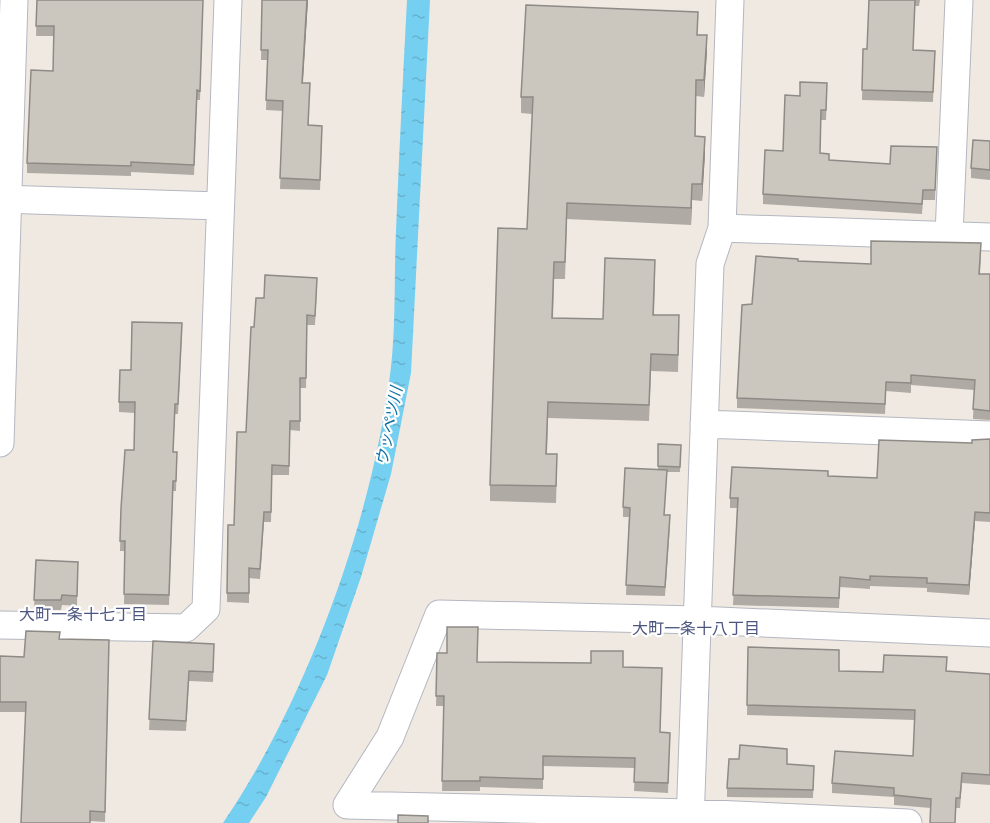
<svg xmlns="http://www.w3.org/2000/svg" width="990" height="823" font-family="Commissioner,'Noto Sans JP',sans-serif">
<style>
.water{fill:url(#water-ripples)}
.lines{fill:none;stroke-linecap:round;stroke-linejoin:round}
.minor-casing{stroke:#b4b7c1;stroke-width:29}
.minor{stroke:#fff;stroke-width:27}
.wall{fill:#afaba4}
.shaded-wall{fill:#8e8b86}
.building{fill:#cbc7bf;stroke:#8e8b86;stroke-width:1.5}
.labels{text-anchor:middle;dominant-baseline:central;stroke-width:4.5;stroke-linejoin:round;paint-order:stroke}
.water-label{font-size:16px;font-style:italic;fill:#0d6fa3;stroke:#fff}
.neighbourhood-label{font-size:16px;fill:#4d5680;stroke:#fff}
</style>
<defs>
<pattern id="water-ripples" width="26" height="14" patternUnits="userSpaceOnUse" patternTransform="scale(1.5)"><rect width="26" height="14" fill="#75cff0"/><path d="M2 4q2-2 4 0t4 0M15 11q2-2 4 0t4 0" fill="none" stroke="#66b2ce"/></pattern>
</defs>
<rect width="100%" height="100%" fill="#efe9e1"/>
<path class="water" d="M407,0h23l-19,373 -20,101 -30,103 -34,98 -61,122 -17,26h-26c84,-123 151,-308 168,-456 5,-45 3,-91 5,-136 3,-77 7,-154 11,-231z"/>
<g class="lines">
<defs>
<path id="minor" d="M0,199l220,7
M722,228l268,9
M949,235l10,-235
M704,424l286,11
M0,443l14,-443
M0,625l186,3 20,-19 22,-609
M347,805l43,-68 49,-123 258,6 293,13
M347,805l344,8 217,10
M690,823l20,-559 12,-36 8,-228"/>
</defs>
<use href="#minor" class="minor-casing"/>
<use href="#minor" class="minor"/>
</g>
<path class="wall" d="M37,0h166l-3,100h-3l-3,75 -63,-3v4l-104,-3v-10l26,-92 1,-35h-18z
M262,0h46l-5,83 6,42 13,11 -2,54 -40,-1 3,-78 -17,-1 1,-50h-6z
M869,0h51l-1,6h-4l-2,44 22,1 -2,51 -71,-2 1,-51h4z
M698,35l9,16 -3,46 -8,-1 -1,41 10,17 -3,47 -10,-1 -1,25 -124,-6 -2,60h-11l-1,39 50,1 52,-42 -1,38 25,17 -1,40 -27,-1 -2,50 -101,-3 -1,36 10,17 -1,32 -66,-2v-16l37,-256 5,-115 -11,-1v-16z
M827,93l-1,27h-5l-1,33 9,7 61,4 47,-17 -2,53h-12l-1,14 -159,-10v-10l20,-43 17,-55z
M990,141v39l-19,-2v-10z
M981,253l-1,21h10v146l-17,-1 1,-29 -63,-5v8l-25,-2 -1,23 -148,-6v-10l15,-94 46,-43 73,3z
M317,288l-2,37h-8l-1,63h-6v43l-10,-1 -1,45h-17l-1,47h-7l-4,57 -11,-1v25l-22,-1 1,-77h6l12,-93 8,-105 10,-29z
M182,333l-4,81h-3l-2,38h4l-1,39h-3l-4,114 -45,-1 1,-53h-5l1,-43 13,-58 1,-37 -16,-1v-10l12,-32z
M990,439v83l-15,-1 -6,74 -42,-3v-4l-57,-2v3l-30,-2 -1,21 -106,-3 4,-97h-7v-10l98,-22 49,2 95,-35z
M658,444l23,1 -1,27h-13l-3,43 6,10 -5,71 -39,-1 3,-78h-6v-10l35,-37z
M36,560l42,2 -1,44 -15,-1 -1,5h-27z
M60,639l49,1 -4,182 -15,-1 -65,-109h-25v-56l24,1z
M153,641l61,14 -1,27 -24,-1 -3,50 -37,-1z
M748,647l91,24 44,1 64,-1 43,3v111l-28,-2 -2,25h-29l-37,-3v-8l-62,-4v-10l81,-27 2,-36 -168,-5z
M437,653l41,9 145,5 37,65 10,1 -2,60 -34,-2 1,-23 -92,-2v23l-63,-2v4h-38l2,-85h-8z
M787,764l27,2 -1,32 -86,-1v-9z"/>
<path class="shaded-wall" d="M307,0h1l-6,93v-10z
M707,35v16l-3,46v-17z
M705,137v17l-3,47v-17z
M692,184v16l-1,25v-17z
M975,512v9l-6,74v-10z"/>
<path class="building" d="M37,0h166l-3,91 -3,-1 -3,75 -63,-3v4l-104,-3 4,-93 22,1 1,-45h-18z
M262,0h45l-5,83h8l-2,42 14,1 -2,54 -40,-2 3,-77 -17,-1 2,-50h-7z
M869,0h46l-2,50 22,1 -2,41 -71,-2 1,-41h4z
M526,5l172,7 -1,23h10l-3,45h-8l-1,56 10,1 -3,47h-10l-1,24 -124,-5 -2,59h-11l-2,56 51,1 2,-61 50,2 -2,55h26l-1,40 -27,-1 -2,51 -101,-3 -2,52h11l-1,32 -66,-1 8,-257 29,1 6,-132h-12z
M800,82l27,1 -1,27h-5l-1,43 9,1v6l61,4 1,-18 46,1 -2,43h-12l-1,14 -159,-10 2,-44 18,1 2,-56 15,1z
M973,140l17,1v29l-19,-2z
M871,241l110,2 -2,31h11v137l-17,-2 2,-29 -64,-5v8l-25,-1 -1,22 -148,-6 5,-93 10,-1 4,-48 42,3v2l73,3z
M265,275l52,3 -2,38 -8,-1 -1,63h-6v43h-10l-1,45 -17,-1 -1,47h-7l-4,57 -11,-1v25h-22l1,-68h6l3,-93h9l5,-105h3l2,-29h8z
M132,322l50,1 -4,81h-3l-2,48h4l-1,29h-3l-4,114 -45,-1 1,-53h-5l1,-33 4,-58h9l1,-48h-16l1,-32h11z
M990,439v74l-15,-1 -6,73 -42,-2v-5l-57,-2v4l-30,-3 -1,21 -106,-3 5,-97h-8l2,-31 96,4v5l49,2 2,-38 93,3v-3z
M658,444l23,1 -1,22 -22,-1z
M625,468l42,2 -3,45h6l-5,72 -39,-2 4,-77 -7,-1z
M36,560l42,2 -1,34 -15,-1 -1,5h-27z
M447,627h31l-1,35 114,1v-12h32v16l39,1 -2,64 10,1 -2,50 -34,-1 1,-24 -92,-2v23l-63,-2v4h-38l2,-85h-8l1,-43h10z
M26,631l34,1 -1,7 50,1 -4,172 -15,-1v12h-69l5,-121h-26v-46l24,1z
M153,641l61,3 -1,28 -24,-1 -3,50 -37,-2z
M748,647l91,3v21l44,1 1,-17 63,2 -1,14 44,3v101l-28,-2 -2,25h-4l-1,25h-25l1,-24 -37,-4v-7l-62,-5 3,-32 78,5 2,-46 -168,-5z
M740,745l47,4v15l27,2 -1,24 -86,-2 2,-29h10z
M398,815l30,1v7h-30z"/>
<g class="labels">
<g class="water-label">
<text transform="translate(388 426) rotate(-79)">ウッペツ川</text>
</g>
<g class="neighbourhood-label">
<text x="83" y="613">大町一条十七丁目</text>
<text x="696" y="627">大町一条十八丁目</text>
</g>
</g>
</svg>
